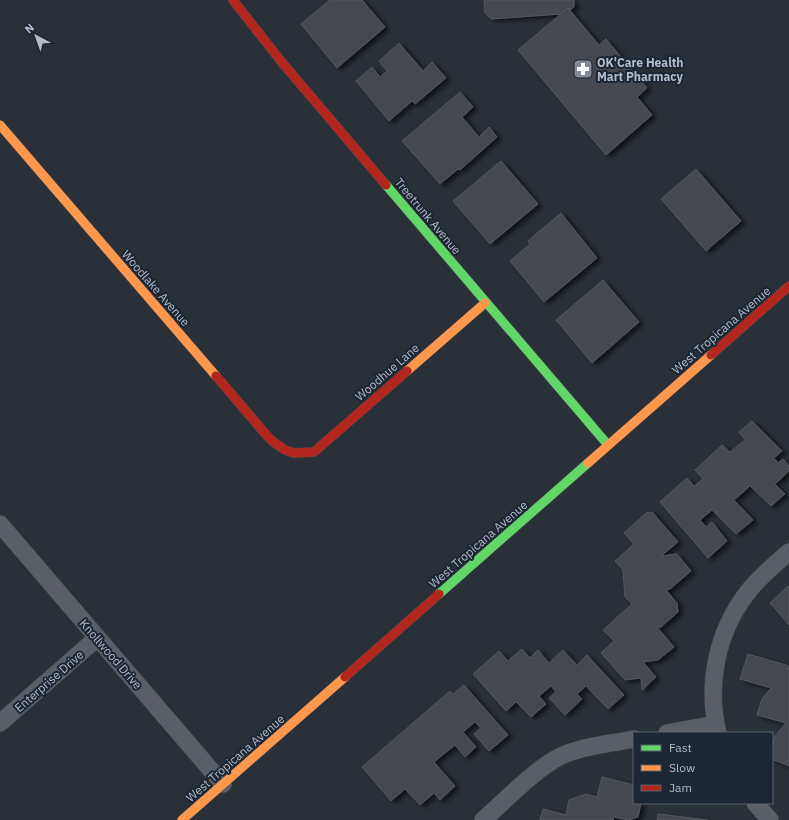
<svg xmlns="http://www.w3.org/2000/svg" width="789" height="820" font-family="'IBM Plex Sans',sans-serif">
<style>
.building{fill:#444950;stroke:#52575f;filter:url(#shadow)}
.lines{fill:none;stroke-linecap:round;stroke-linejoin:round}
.street-casing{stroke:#484c53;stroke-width:18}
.fast-casing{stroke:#484c53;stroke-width:10}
.slow-casing{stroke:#484c53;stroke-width:10}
.jam-casing{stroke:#484c53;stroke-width:10}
.street{stroke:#5a5e66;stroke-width:17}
.fast{stroke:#63d668;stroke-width:9}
.slow{stroke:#ff974d;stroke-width:9}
.jam{stroke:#b3261e;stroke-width:9}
.labels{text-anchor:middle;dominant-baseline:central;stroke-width:4;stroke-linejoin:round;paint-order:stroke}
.poi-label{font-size:12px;font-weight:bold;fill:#b4bcc9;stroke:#1d2633;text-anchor:start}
.street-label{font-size:12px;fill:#b4bcc9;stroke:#1d2633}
</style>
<defs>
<filter id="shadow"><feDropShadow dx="4.5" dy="2.5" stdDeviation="2" flood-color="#0009"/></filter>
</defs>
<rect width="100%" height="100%" fill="#2a3038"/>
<path class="building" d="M330,0h32l23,27 -48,41 -36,-44z
M484,0h90v7l-4,3 -2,-2 -7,6 -70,5 -6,-6z
M568,8l31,37 7,-6 41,49 -10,9 15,18 -46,40 -88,-105z
M399,43l24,28 9,-9 14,16 -31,26 -3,-3 -23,20 -33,-40 16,-14 8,10 7,-6 -8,-10z
M460,92l13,15 -11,10 17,20 10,-10 8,10 -37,33 -2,-1 -18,15 -38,-43z
M501,161l37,43 -48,40 -37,-43z
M696,169l45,52 -35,30 -45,-52z
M561,213l36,45 -53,44 -34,-41 20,-17 -2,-3z
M603,280l36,42 -47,41 -36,-43z
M752,421l30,30 -8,7 4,5 5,-4 6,7v5l-14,13 10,10 -14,12 -21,-20 -16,14 19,20 -17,14 -24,-24 -12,10 6,7 6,-5 15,19 -19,17 -48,-56 27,-24 7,8 9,-7 -8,-9 27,-25 8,7 15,-12 -6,-8z
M652,512l26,30 -17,14 16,-2 14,17 -21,18 -4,1 11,13 1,9 -17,15h-4l17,20 -16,13 -15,2 13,15 -14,13 -1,-12 -16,2 -24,-27 13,-12 -11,-11 29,-26 -7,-7 -2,-27 -8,-9 19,-17 -10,-11 22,-20z
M788,586l1,1v38l-19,-22z
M522,649l8,9 8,-8 11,13 14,-13 14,15 10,-10 37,40 -16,14 -22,-23 -9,8 5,5 -17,16 -16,-17 7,-6 -5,-6 -12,10 7,8 -15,13 -15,-15 -10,9 -33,-37 26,-23 9,10z
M748,654l41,12v100l-17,-7v-12l3,-11 11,-13 -29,-8 5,-16 9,-11 -31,-9z
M464,685l44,50 -19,16 -15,-17 7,-6 -6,-6 -12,10 13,15 -11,10 -10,-12 -21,17 21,24 -15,14 -6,-7 -14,12 -15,-16 -14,12 -29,-34 88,-76 3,3z
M602,777l32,8v18h7l-3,14 -9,3 -15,-3 -1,3h-73l3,-11 23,6 3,-15 17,-6 11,3z
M658,814l50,6h-51z"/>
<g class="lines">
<defs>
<path id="street" d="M0,524l223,260
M0,723l97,-85
M667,733l49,-9
M718,733c-12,-48 -1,-101 29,-140 12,-16 27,-28 42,-41
M755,803l15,17
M483,820c22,-19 51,-50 76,-63 23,-11 50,-13 75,-18"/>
<path id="fast" d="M386,185l222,260
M439,594l149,-131"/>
<path id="slow" d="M0,125l216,251
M407,371l78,-68
M588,463l123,-108
M182,820l163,-143"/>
<path id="jam" d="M233,0l47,60 106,125
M711,355l78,-69
M216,376l53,62 6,5 10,7 9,3 20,-1 93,-81
M345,677l94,-83"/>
</defs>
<use href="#street" class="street-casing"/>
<use href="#fast" class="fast-casing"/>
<use href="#slow" class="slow-casing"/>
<use href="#jam" class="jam-casing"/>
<use href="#street" class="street"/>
<use href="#fast" class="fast"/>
<use href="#slow" class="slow"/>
<use href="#jam" class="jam"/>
</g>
<defs>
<symbol id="pharmacy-square" viewBox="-11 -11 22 22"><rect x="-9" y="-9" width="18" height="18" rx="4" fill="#848b96" stroke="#1d2633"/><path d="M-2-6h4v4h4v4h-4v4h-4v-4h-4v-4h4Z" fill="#fff"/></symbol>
</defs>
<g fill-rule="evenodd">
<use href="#pharmacy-square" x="572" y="58" width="22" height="22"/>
</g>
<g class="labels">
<g class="poi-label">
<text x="597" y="62">OK'Care Health<tspan x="597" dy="14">Mart Pharmacy</tspan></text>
</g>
<g class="street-label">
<text transform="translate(428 216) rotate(50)">Treetrunk Avenue</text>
<text transform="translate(156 288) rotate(49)">Woodlake Avenue</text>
<text transform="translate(721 330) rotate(-41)">West Tropicana Avenue</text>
<text transform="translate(387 372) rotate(-41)">Woodhue Lane</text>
<text transform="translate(478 544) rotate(-41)">West Tropicana Avenue</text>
<text transform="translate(111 654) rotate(49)">Knollwood Drive</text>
<text transform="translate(49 681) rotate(-41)">Enterprise Drive</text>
<text transform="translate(235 758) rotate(-41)">West Tropicana Avenue</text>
</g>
</g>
<rect x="633" y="732" width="140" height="72" fill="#1d2633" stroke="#59626f"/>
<rect x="641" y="745" width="20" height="6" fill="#63d668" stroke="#59626f"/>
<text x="669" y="752" font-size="12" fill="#b4bcc9">Fast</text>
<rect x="641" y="765" width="20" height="6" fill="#ff974d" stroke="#59626f"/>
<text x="669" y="772" font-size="12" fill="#b4bcc9">Slow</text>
<rect x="641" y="785" width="20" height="6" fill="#b3261e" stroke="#59626f"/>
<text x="669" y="792" font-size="12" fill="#b4bcc9">Jam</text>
<g transform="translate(36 36) rotate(319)" stroke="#1d2633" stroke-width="3" paint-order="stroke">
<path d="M0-3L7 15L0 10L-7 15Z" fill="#b4bcc9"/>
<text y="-6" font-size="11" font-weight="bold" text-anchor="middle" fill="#b4bcc9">N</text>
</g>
</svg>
